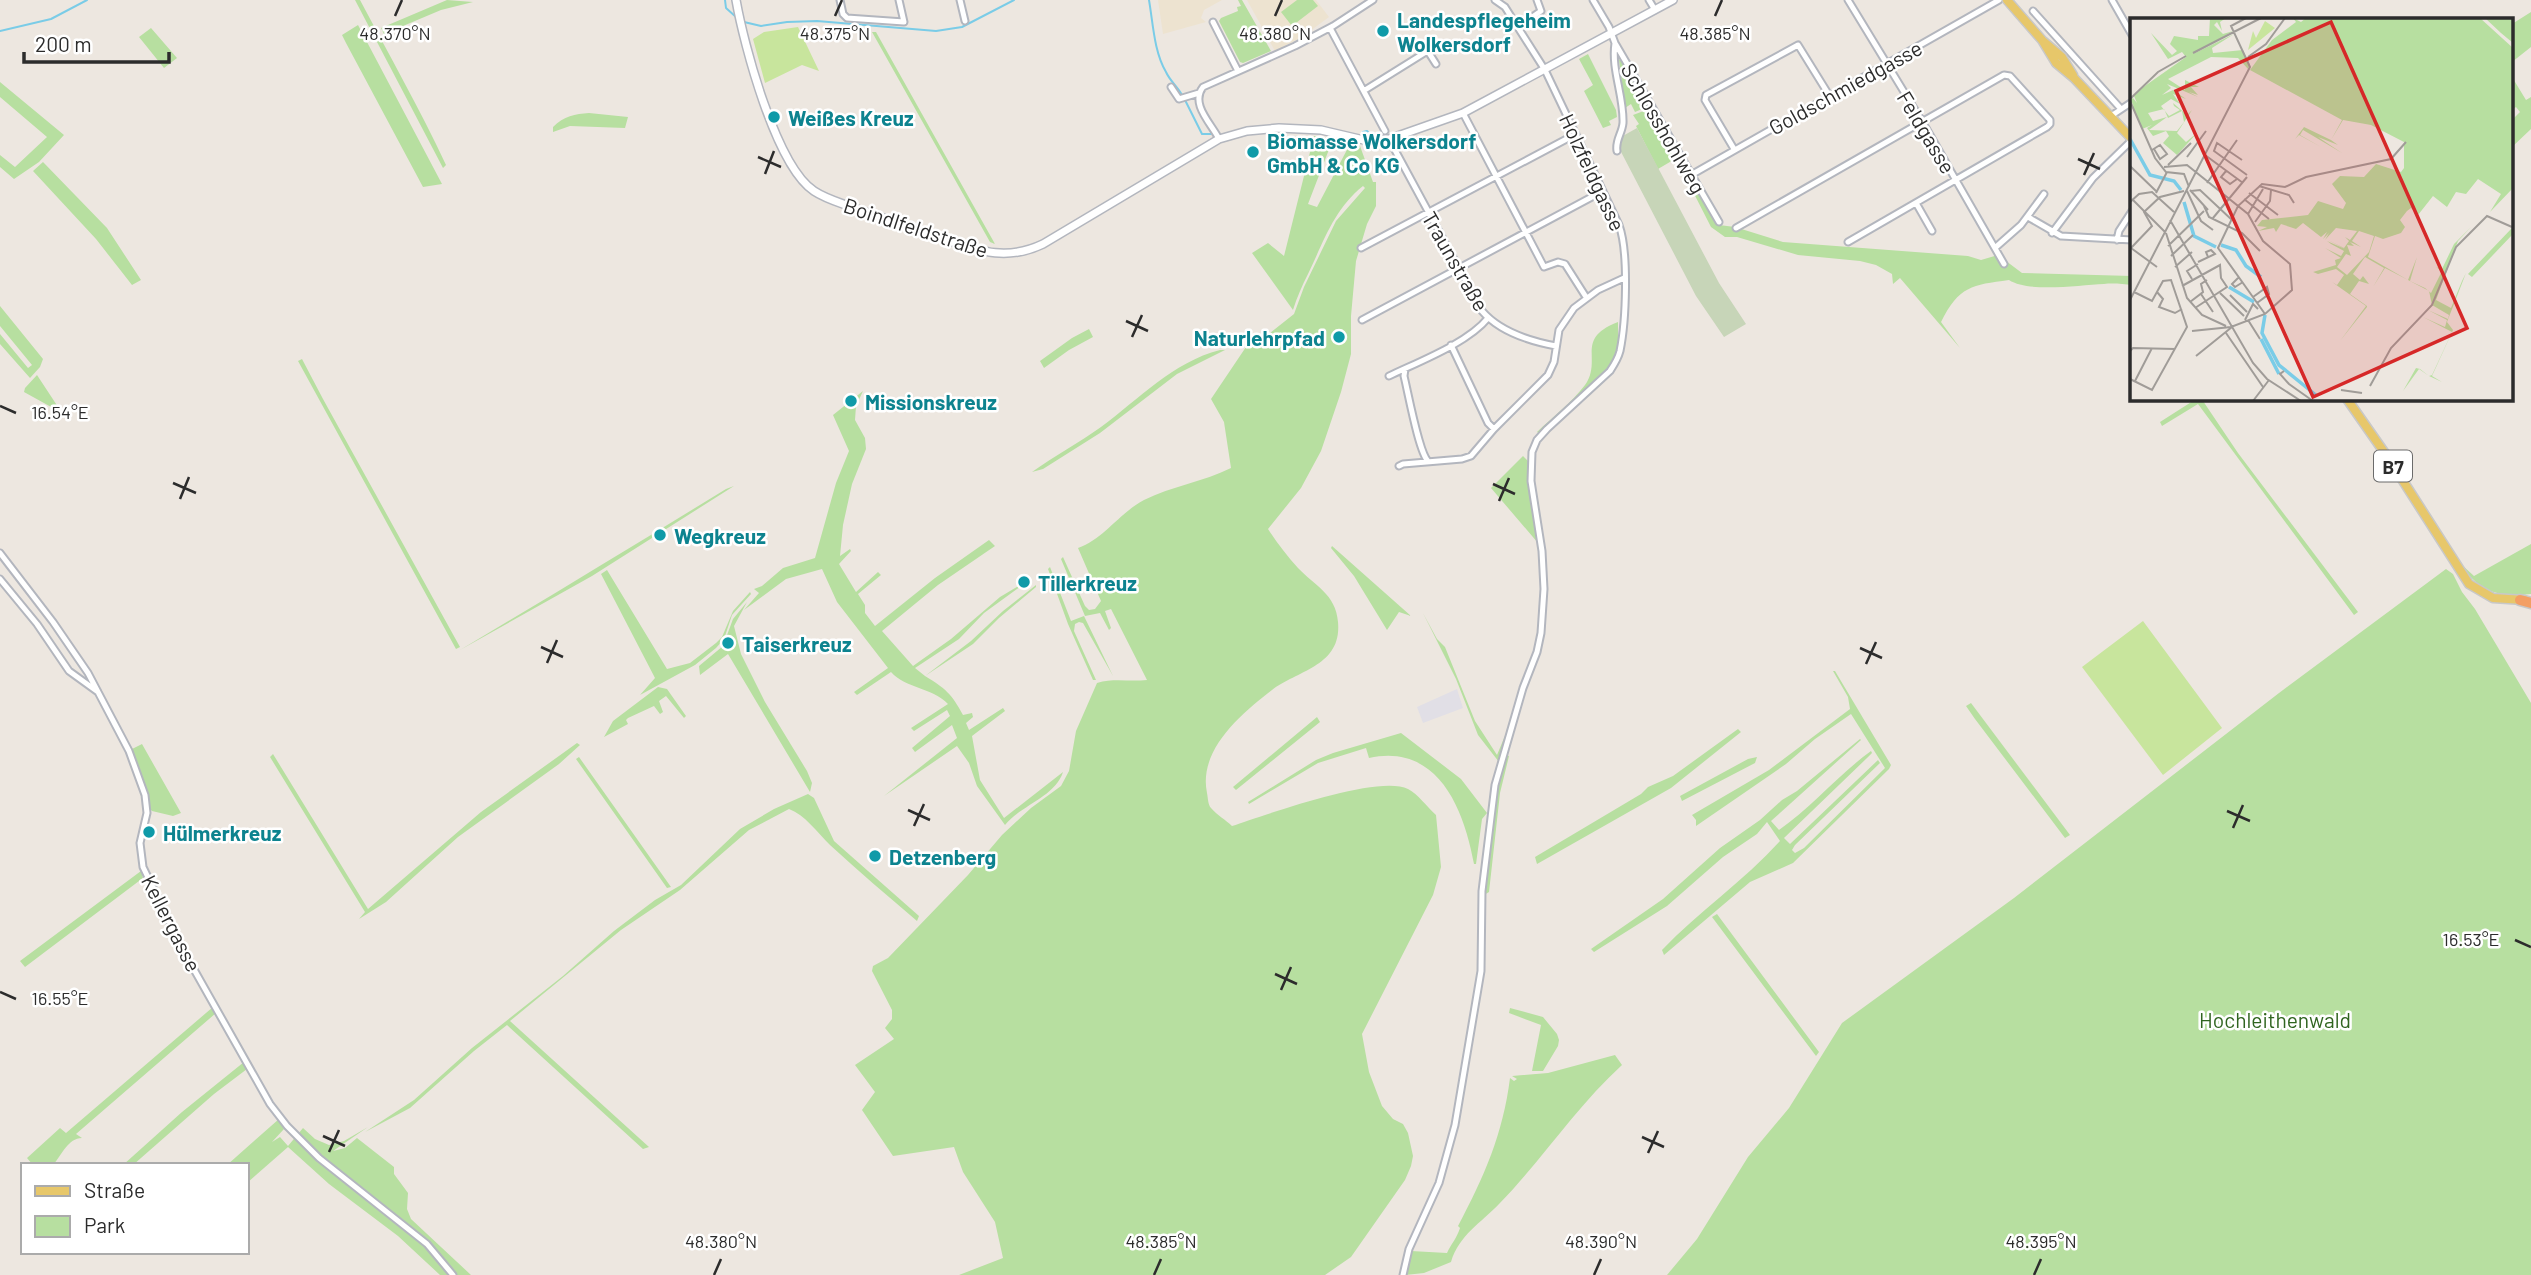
<svg xmlns="http://www.w3.org/2000/svg" width="2531" height="1275" font-family="Barlow,sans-serif">
<style>
.industrial{fill:#e1dfe6}
.education{fill:#ede3d0}
.green{fill:#b7dfa0}
.cemetery{fill:#c7d5b8}
.pitch{fill:#c8e59d}
.lines{fill:none;stroke-linecap:round;stroke-linejoin:round}
.stream{stroke:#7acce7;stroke-width:2}
.street-casing{stroke:#b3b6be;stroke-width:9}
.secondary-casing{stroke:#b3b6be;stroke-width:10}
.primary-casing{stroke:#c8c8c8;stroke-width:11}
.highway-casing{stroke:#c8c8c8;stroke-width:13}
.street{stroke:#fff;stroke-width:5}
.secondary{stroke:#fff;stroke-width:7}
.primary{stroke:#e7c76a;stroke-width:8}
.highway{stroke:#f39f64;stroke-width:10}
.ticks{fill:none;stroke:#2c2c2c;stroke-width:2.5}
.culture-dot{fill:#0f9aa8;stroke:#fff;stroke-width:2.5}
.labels{text-anchor:middle;dominant-baseline:central;stroke-width:5;stroke-linejoin:round;paint-order:stroke}
.shield{fill:#fff;stroke:#6b6b6b;stroke-width:2}
.shield-label{font-size:19px;font-weight:bold;fill:#2c2c2c}
.culture-label{font-size:21px;font-weight:bold;fill:#0d838f;stroke:#fff;text-anchor:start}
.street-label{font-size:21px;fill:#2c2c2c;stroke:#fff}
.park-label{font-size:21px;fill:#306520;stroke:#fff}
.inset-river{fill:none;stroke:#7acce7;stroke-width:3.5}
.inset-road{fill:none;stroke:#a09c98;stroke-width:2}
.view{fill:#d62828;fill-opacity:0.15;stroke:#d62828;stroke-width:3.5}
.inset-edge{fill:none;stroke:#2c2c2c;stroke-width:3.5}
.ticks-label{font-size:18px;text-anchor:middle;fill:#2c2c2c;stroke:#fff;stroke-width:5;stroke-linejoin:round;paint-order:stroke}
</style>
<rect width="100%" height="100%" fill="#ede7e0"/>
<path class="industrial" d="M1457,689l6,19 -40,15 -6,-16z"/>
<path class="education" d="M1158,0h64l-18,10 -3,8 5,4 -43,12z
M1247,0h69l13,17 -27,20 -27,14z"/>
<path class="green" d="M355,0h5c29,55 60,109 86,165l-3,3z
M447,0l26,2 -32,8 -57,24 -3,-6z
M1238,0h4l29,51 -28,12 -3,-1 -21,-41 2,-3 17,-7 -1,-4 4,-1z
M1297,0h16l5,6 -26,20 -11,-14z
M2531,12v35l-19,15v-38z
M358,25l84,159 -19,3 -77,-144 -4,-8z
M151,28l26,30 -13,10 -25,-31z
M872,32h4l119,212 -5,-2z
M1588,54l28,56 1,7 -8,4 2,4 -8,3 -19,-37 9,-6 -14,-26z
M1621,58l28,48 -14,6 -4,-8 -6,4 -6,-48z
M2512,77l14,23 5,-3v32l-19,18v-27l8,-8 -4,-5 -4,3z
M0,82l64,53 -25,27 -25,17 -14,-12v-12l15,12 32,-30 -47,-40z
M1649,109l26,50 -17,10 -22,-43 3,-2 -6,-9z
M589,113l39,4 -3,11 -55,-2 -17,6v-5c11,-11 22,-13 36,-14z
M1314,136l19,3 -25,65 9,3 33,-63 10,2 13,36h3v24l-9,18 -11,37 -5,55v38l-10,38 -20,59 -20,37 -33,41c9,14 19,27 30,39 16,17 38,26 40,54 4,44 -40,48 -66,68 -31,24 -74,60 -65,103 1,5 1,12 4,15 6,7 15,12 21,18 34,-11 146,-52 176,-37 10,5 19,18 28,26l5,52 -8,28 -71,139 7,38 13,34 11,13 10,5 5,9 5,23 -2,10 -6,14 -54,77 -26,18h-366l44,-17 -8,-36 -32,-50 -9,-25 -61,9 -31,-46 13,-18 -20,-27 39,-26 -9,-11 7,-9v-9l-20,-39 1,-5 15,-8 80,-83 34,-40 29,-27 30,-22 8,-15 7,-40 21,-48c17,-5 32,-1 50,-3l-36,-71 -6,2 6,17 -2,2 -9,-17 -15,3 -24,-57 2,-2 22,49 4,4 6,-1 6,-8 -23,-53c26,-9 40,-34 66,-48 28,-14 59,-18 87,-32l-7,-46 -13,-23 35,-52 15,-4 4,-6 29,-23 10,-27 32,-66 29,-33 -2,-2c-29,23 -39,55 -55,88 -6,12 -11,23 -15,36l-41,-57 16,-10 16,13z
M43,162l64,66 34,52 -9,5 -36,-46 -63,-68z
M1690,179l29,46 16,2 48,15 185,14 13,4 17,-5 24,18 110,3v9c-9,-1 -19,-2 -28,-1 -25,1 -75,9 -95,-4 -37,5 -50,6 -68,42l19,26 -60,-70 -7,6 -1,-10 -16,-9 -16,-4 -62,-6 -61,-18h-12l-14,-10 -24,-47z
M0,306l43,53 -3,8 -10,11 -30,-34v-10l28,34 4,-3 -32,-39z
M1618,322v27l-8,18 -70,67 -3,-2c16,-15 35,-30 48,-47 18,-26 -11,-46 33,-63z
M1089,329l4,8 -24,13 -25,18 -4,-7 32,-23z
M1220,350h5l-48,24 -77,59 -57,36 -11,3c22,-16 47,-29 69,-45 38,-28 72,-65 119,-77z
M302,359l21,40 137,248 -4,2 -158,-288z
M37,375l25,38 -38,-21 1,-4z
M863,391l-7,15 -1,14 10,18 1,11 -14,35 -9,41 -3,31 10,-7 1,2 -12,13 17,28 22,-20 3,3 -23,19 7,11v8l10,13 60,-48 54,-38 6,6 -57,39 -56,46 31,35 38,-27 49,-42 32,-19 -48,35 -25,26 -44,29 10,8 46,-35 32,-30 33,-26v2l-37,31 -26,26 -48,32c20,12 27,18 38,39l9,-2 1,4 -7,6 3,7 34,-22 2,3 -33,25 8,44 24,38 59,-46c-8,25 -42,33 -58,53l-28,-39 -8,-23 -12,-17 -73,50 73,-58 -5,-13 -37,27 -3,-4 38,-32 -3,-6 -33,21 -3,-3 37,-24c-16,-17 -42,-15 -57,-32l-34,23 -3,-3 34,-24 -51,-66 -15,-33 -36,10 -42,31 15,-17 -5,-4 8,-3 21,-18 32,-10 21,-75 13,-32 -16,-36z
M2196,399h9l-2,2 35,52 120,159 -4,3 -156,-211 -36,22 -2,-4z
M1523,456l6,6 -1,12 10,69 -47,-55z
M734,486l-142,90 -132,74c89,-53 178,-107 266,-161z
M2531,544v50c-30,4 -53,-2 -69,-29l12,11z
M1332,546l79,70 -12,-4 -12,18 -33,-54 -23,-28z
M1050,567l21,54 13,-5 29,60 -30,-53 -4,-1 -4,2 -1,7 22,49h-3l-25,-56 -20,-55z
M2446,569l7,5 9,18 13,17 56,94v572h-864l30,-36 51,-82 41,-49 53,-85 172,-125 265,-205z
M607,570l60,99 23,-6 26,-20 6,-6 11,-26 17,-19 1,2 -19,21 -8,24 -8,9 -21,17 -55,30 15,-17 -54,-104z
M747,602l-13,24 7,28 24,48 42,69 5,12 -2,9 -82,-138 -28,21 -1,-9 24,-20 10,-27z
M1423,613l14,26 8,8 30,74 22,34 17,-41 -15,48 -21,-27 -22,-56z
M1833,671h2l56,94 -2,4 -96,94 -43,19 -86,73 -2,-5c37,-39 82,-69 118,-109l-13,-19 -10,12 -34,23 -56,49 -73,46 -3,-3 72,-50 57,-51 40,-28 22,-20 15,-9 63,-52 1,1 -90,81 8,9c33,-23 59,-55 92,-79l1,2 -5,5 -83,80 6,6 88,-84 2,3 -85,82 -3,5 3,3 9,-5 81,-80 -34,-54 -36,25 -29,25 -90,62v-6l-4,-5 77,-45 81,-61 -2,-12z
M658,687l9,2 19,27 -2,2 -18,-22 -7,5 4,11 -3,2 -6,-8 -26,12 -2,2 2,4 -24,13 9,-16z
M1971,703l99,132 -5,3 -90,-119 -9,-13z
M1317,717l3,5 -84,68 -3,-3z
M1738,729l3,3 -70,56 -134,76 -2,-7 106,-63 7,-7 25,-11z
M1401,733l60,46 26,34 -5,6 -6,45h-2c-10,-55 -36,-121 -105,-106l-3,-10 -48,15 -69,41 -1,-2 68,-42 17,-7z
M577,743l3,2 -21,19 -101,73 -72,65 -27,17 6,-7 -95,-155 3,-3 95,155 113,-97z
M142,744l39,69 -8,3 -21,-5 -4,-4 -3,-21 -15,-36z
M1506,755l3,1 -9,37 -11,99 -5,3 11,-102z
M579,757l92,130 -4,1 -91,-129z
M1757,757l-2,6 -73,38 -2,-5 68,-37z
M808,794l6,4 20,43 85,75 -2,5c-29,-25 -59,-50 -87,-76 -13,-13 -25,-30 -41,-36l-40,21 -69,60 -59,40 -111,91 139,126 -6,2 -136,-124 -33,26 -64,57 -45,24 49,-32 58,-52 91,-72 51,-45 41,-31 26,-15 59,-56 34,-20z
M141,871l2,7 -118,89 -5,-6z
M1717,914l102,138 -3,4 -104,-139z
M213,1007l3,6 -140,121 6,4c-14,0 -20,17 -29,27h-20l-6,-7 33,-30 6,5z
M1510,1008l33,9 14,17 2,6 -1,6 -15,25h-11l9,-46 -32,-12z
M1615,1055l7,10c-46,42 -80,95 -123,139 -18,19 -40,31 -48,58l-27,11 -19,2 6,-24 36,2c4,-9 10,-15 13,-25l-2,-2c26,-49 45,-92 52,-148l4,3 3,-2 -5,-3 36,-3z
M244,1062l3,7 -33,25 -81,71h-10l59,-53z
M279,1119l5,10 -12,13 8,-5 8,9 15,-18 12,11 14,6 15,-4 24,-14 -35,24 12,-3 12,-10 37,29v7l14,19 -1,16 4,10 60,56h-31l-42,-39 -69,-52 -41,-37 -41,36v-18h-20z"/>
<path class="cemetery" d="M1637,128l82,155 27,41 -22,13 -28,-41 -77,-148 2,-11z"/>
<path class="pitch" d="M798,27l21,44 -17,-6 -37,18 -12,-44 11,-7z
M2143,621l79,107 -59,47 -81,-108z"/>
<g class="lines">
<path class="stream" d="M725,0l1,8 10,9
M1149,0c4,23 5,52 17,72 4,9 11,14 16,23
M744,22l17,4 26,-4 30,-1 119,10 26,-4 52,-27
M0,31l51,-12 36,-19
M1185,100l17,34h9
M1363,132l4,-1 3,3"/>
<defs>
<path id="street" d="M840,0l3,14 4,4 57,4 -5,-22
M960,0l5,21
M1593,0l16,27 6,16 104,179
M1649,0l6,10
M1848,0l78,128 78,136
M2112,0l20,35
M2033,11l88,98
M1213,22l25,49
M1518,27l23,-16 -4,-11
M1330,28l55,103
M1615,43c-4,27 9,53 8,80 -1,11 -8,17 -6,28
M1171,87l8,12 20,-6
M1365,90l61,-38 3,1 7,11
M1463,113l81,154 14,-5 7,2 21,33
M2111,116l21,-14
M1219,139c-8,-16 -29,-35 -16,-52l92,-41 38,-20 40,-26
M1389,139l93,172c18,21 47,30 74,35
M1734,149l-29,-49 1,-5 92,-50 31,50
M1691,175l308,-175
M1916,203l16,28
M2028,217l33,19 71,4
M1736,228l268,-153 6,1 40,44v4l-3,3 -199,115
M2052,233l41,-55 39,-38
M2117,240l2,-9 13,-20
M1996,247l25,-22 23,-31
M1361,248l215,-114
M1362,320l241,-129
M1451,345l37,78 6,6
M1405,369l-1,7c4,16 15,77 24,85
M1389,376c29,-14 79,-33 99,-58
M1399,466l4,-2 59,-5 9,-3 23,-27 54,-54 6,-13 5,-32 15,-22 24,-18 26,-12
M0,553l53,69 35,51 41,78 16,44 2,18 -7,30 3,24 40,83 87,154 17,22 32,32 108,86 26,31
M0,579l37,45 32,47 29,21
M1403,1275l6,-26 30,-66 16,-58 26,-154 1,-80 13,-106 28,-97 14,-36 4,-19 3,-44 -2,-38 -11,-70 1,-29 5,-12 10,-11 63,-58c4,-6 8,-12 10,-20 6,-29 9,-99 -1,-126l-74,-155 -40,-63 -10,-7"/>
<path id="secondary" d="M736,0c8,45 40,166 78,191 12,8 27,12 40,17 27,9 54,19 81,28 40,13 68,27 108,8l176,-105 28,-8 32,-3 42,2 47,11 21,-2 74,-26 210,-113"/>
<path id="primary" d="M2007,0l35,40 14,23 18,15 58,61
M2043,41l19,16 11,18
M2347,399l44,63 78,122 24,14 31,2"/>
<path id="highway" d="M2520,600l11,3"/>
</defs>
<use href="#street" class="street-casing"/>
<use href="#secondary" class="secondary-casing"/>
<use href="#primary" class="primary-casing"/>
<use href="#highway" class="highway-casing"/>
<use href="#street" class="street"/>
<use href="#secondary" class="secondary"/>
<use href="#primary" class="primary"/>
<use href="#highway" class="highway"/>
</g>
<path class="ticks" d="M395,16l7,-16M835,16l7,-16M1275,16l7,-16M1715,16l7,-16M758,157l23,10M2078,159l22,10M765,174l9,-23M2084,175l10,-22M1126,321l22,10M1132,337l10,-22M0,406l16,7M173,483l23,10M1493,484l22,10M180,499l9,-22M1499,501l10,-23M541,647l22,10M1860,648l22,10M547,663l10,-23M1866,664l10,-22M908,810l22,10M2227,811l23,10M914,826l10,-22M2233,828l10,-23M2515,940l16,7M1275,974l22,10M1281,990l10,-23M0,992l16,7M323,1136l22,10M1642,1137l22,10M329,1152l10,-22M1648,1153l10,-22M714,1275l7,-16M1154,1275l7,-16M1594,1275l7,-16M2034,1275l7,-16"/>
<g class="culture-dot">
<circle cx="1383" cy="31" r="7"/>
<circle cx="774" cy="117" r="7"/>
<circle cx="1253" cy="152" r="7"/>
<circle cx="1339" cy="337" r="7"/>
<circle cx="851" cy="401" r="7"/>
<circle cx="660" cy="535" r="7"/>
<circle cx="1024" cy="582" r="7"/>
<circle cx="728" cy="643" r="7"/>
<circle cx="149" cy="832" r="7"/>
<circle cx="875" cy="856" r="7"/>
</g>
<g class="labels">
<rect class="shield" x="2374" y="450.5" width="38" height="31" rx="5"/>
<g class="shield-label">
<text x="2393" y="466">B7</text>
</g>
<g class="culture-label">
<text x="1397" y="19">Landespflegeheim<tspan x="1397" dy="24">Wolkersdorf</tspan></text>
<text x="788" y="117">Weißes Kreuz</text>
<text x="1267" y="140">Biomasse Wolkersdorf<tspan x="1267" dy="24">GmbH &amp; Co KG</tspan></text>
<text x="1325" y="337" text-anchor="end">Naturlehrpfad</text>
<text x="865" y="401">Missionskreuz</text>
<text x="674" y="535">Wegkreuz</text>
<text x="1038" y="582">Tillerkreuz</text>
<text x="742" y="643">Taiserkreuz</text>
<text x="163" y="832">Hülmerkreuz</text>
<text x="889" y="856">Detzenberg</text>
</g>
<g class="street-label">
<text transform="translate(1845 87) rotate(-29)">Goldschmiedgasse</text>
<text transform="translate(1664 128) rotate(60)">Schlosshohlweg</text>
<text transform="translate(1927 132) rotate(59)">Feldgasse</text>
<text transform="translate(1593 172) rotate(65)">Holzfeldgasse</text>
<text transform="translate(916 227) rotate(18)">Boindlfeldstraße</text>
<text transform="translate(1456 261) rotate(60)">Traunstraße</text>
<text transform="translate(172 923) rotate(63)">Kellergasse</text>
</g>
<g class="park-label">
<text x="2275" y="1019">Hochleithenwald</text>
</g>
</g>
<g transform="translate(2130 18)">
<rect width="383" height="383" fill="#ede7e0"/>
<path d="M80,0h16l-6,4 2,9 -5,-9 -3,3 9,9 10,-3 -40,23 41,-20 -22,14 1,5 30,-3 7,15 -2,4 -10,-11 -27,-1 -43,22 17,11v-10l14,7h-8l7,8 -9,-3 9,5 -31,-13 4,4 -9,7 11,-5 13,9 -13,-5 7,10 -9,-5 -10,7 8,10 11,-6 -6,-4 -1,-3 14,12 5,-5 -15,23 9,9 11,-9 -20,22 -14,-12 6,-7 -3,-5 -13,5 -6,-8 5,-3 -10,4 -12,-27 4,4 -4,-6 3,-2 4,5 -3,-7 8,-8 44,-31 -4,-5 -14,7 -17,-26 21,22 5,-4 -7,-7 4,-8 24,4v-4h11zM34,91l4,9 14,-7 2,11 -7,9 -28,-1 18,-13 -14,4 -5,-8zM163,0l8,4 5,-4h174l33,30v140l-23,24 11,-18 -23,-15 -12,15 -10,-2 -9,15 -14,-11 -15,19 -7,-7 -4,3 -7,9 5,7 -4,6 -18,6 -8,-3 -7,21 40,23 9,-23 -7,24 15,7 6,5 11,-22 -6,-4 6,2 12,-25 17,-17 -13,14 -22,59 15,8 11,-27 4,-8 -19,49 6,8 -21,46 10,6 -13,-6 -10,-7 -16,22 13,-23 4,1 9,7 3,-1 20,-43 -29,-15 22,10 2,-7 -19,-10 20,9 1,-4 -17,-10 -3,-14 -44,-23 -12,19 11,-19 -19,-11 -12,17 7,6 3,-4 6,8 -10,-3 -9,13 17,12v1l-27,34 26,-35 -34,-24 5,3 7,-10 -8,-6 -18,5 -5,-2 23,-7 -1,-5 6,-2 -16,-10 16,8 3,-5 -13,-7 -4,-3 18,8 -17,-9 16,8 5,-7 -4,-4 5,3 7,-9 -21,-3 -11,12 4,-7 -6,6 4,-7 -6,5 -18,-14 -7,6 -15,-5 -5,8 -2,-4 -16,3 9,-4 -10,-1 5,-6 46,-5 10,-14 25,8 3,-6 -14,-19 8,-8 24,1 12,-13 25,8 3,-4v-26l-33,-17 -28,-5 -12,20 7,5 -20,-8 24,16 -39,-23 -3,5 21,12 -22,-12 -4,4 9,-12 27,13 11,-20 -92,-50 22,-30 24,-18zM229,213l15,5 -5,16 -22,23 -10,-8 9,-13 5,2 -4,-11 7,1 -4,-4 11,5 -9,-6zM355,0h28v25l-12,-10zM382,210l1,6 -41,43 -4,-3z" fill="#b7dfa0" fill-rule="evenodd"/>
<path d="M135,3l10,7 -27,22 5,-19 3,7z" fill="#c8e59d"/>
<path class="inset-river" d="M0,121l20,36 24,6 7,9M54,184l10,34 22,11M91,227l15,5 10,16 15,11M99,269l25,15M135,297l-3,18 17,32 38,31M131,321l18,35"/>
<path class="inset-road" d="M63,35l68,-35M118,39l18,-13 19,-26M0,81l28,-27 28,-16M0,83l25,57 11,14 18,2 5,13M22,132l8,-5 7,9 -7,5 -6,-10M75,137l38,28M57,139l19,-26M112,142l-25,-17 -3,8 33,24M38,147l23,-22M0,148l26,25M34,149l23,-2 61,49 15,27 27,23 2,26 -27,24 -34,13 -39,4M96,153l-5,6 9,7 7,-5M77,165l30,-43M129,168l30,9 5,8M60,172l18,20M57,173l14,30 12,9M61,173l9,-1 32,30M26,175l11,-21M119,175l29,22M114,181l25,20M3,182l32,32M0,184l9,-8 13,-2 22,20M74,188l5,11 33,16 18,18M118,196l15,-25M83,200l34,-41M40,202l83,143 14,16 34,22M125,204l15,-21 1,-11M36,215l21,65 15,17 24,11M38,228l36,-35M1,230l21,-22 -8,-14 16,-15 24,-6M1,230l26,19M41,238l22,-21M68,244l17,-8 -4,-4 -5,2 2,5M45,249l17,-15M109,259l-7,7 3,3 8,-5M62,261l-5,-8 11,-7M52,268l38,-21 1,13 6,9 -32,21M27,274l6,7 -4,8 16,6 7,-4M90,275l24,23M71,276l12,18M100,277l17,17M123,279l14,-10 2,7 -12,9M0,282l120,-233 -19,-41 15,-8M60,284l13,-10 -2,-8 6,-4M135,296l-47,-66 20,-42 24,-22 23,3 21,-10 85,-18 15,-17M115,302l8,-16 5,5M118,302l12,19M96,315l37,54M0,333l3,-3 42,1M66,338l36,-29M154,353l-4,3 9,10 24,17M0,361l22,11 35,-63 -16,-47 -8,1 -11,20 -18,-9M5,363l17,-33M240,368l21,-38 41,-43 24,-58 31,-31 25,11M211,372l21,3M123,383l16,-21"/>
<path class="view" d="M201,4l136,306 -154,69 -137,-306z"/>
<rect width="383" height="383" class="inset-edge"/>
</g>
<g class="ticks-label">
<text x="395" y="40">48.370°N</text>
<text x="835" y="40">48.375°N</text>
<text x="1275" y="40">48.380°N</text>
<text x="1715" y="40">48.385°N</text>
<text x="60" y="419">16.54°E</text>
<text x="2471" y="946">16.53°E</text>
<text x="60" y="1005">16.55°E</text>
<text x="721" y="1248">48.380°N</text>
<text x="1161" y="1248">48.385°N</text>
<text x="1601" y="1248">48.390°N</text>
<text x="2041" y="1248">48.395°N</text>
</g>
<rect x="21" y="1163" width="228" height="91" fill="#ffffff" stroke="#ababab" stroke-width="2"/>
<rect x="35" y="1186" width="35" height="10" fill="#e7c76a" stroke="#ababab" stroke-width="2"/>
<text x="84" y="1198" font-size="21" fill="#2c2c2c">Straße</text>
<rect x="35" y="1216" width="35" height="21" fill="#b7dfa0" stroke="#ababab" stroke-width="2"/>
<text x="84" y="1233" font-size="21" fill="#2c2c2c">Park</text>
<path d="M24 52v10h145v-10" fill="none" stroke="#2c2c2c" stroke-width="3.5"/>
<text x="35" y="52" font-size="21" fill="#2c2c2c" stroke="#ffffff" stroke-width="5" paint-order="stroke">200 m</text>
</svg>
